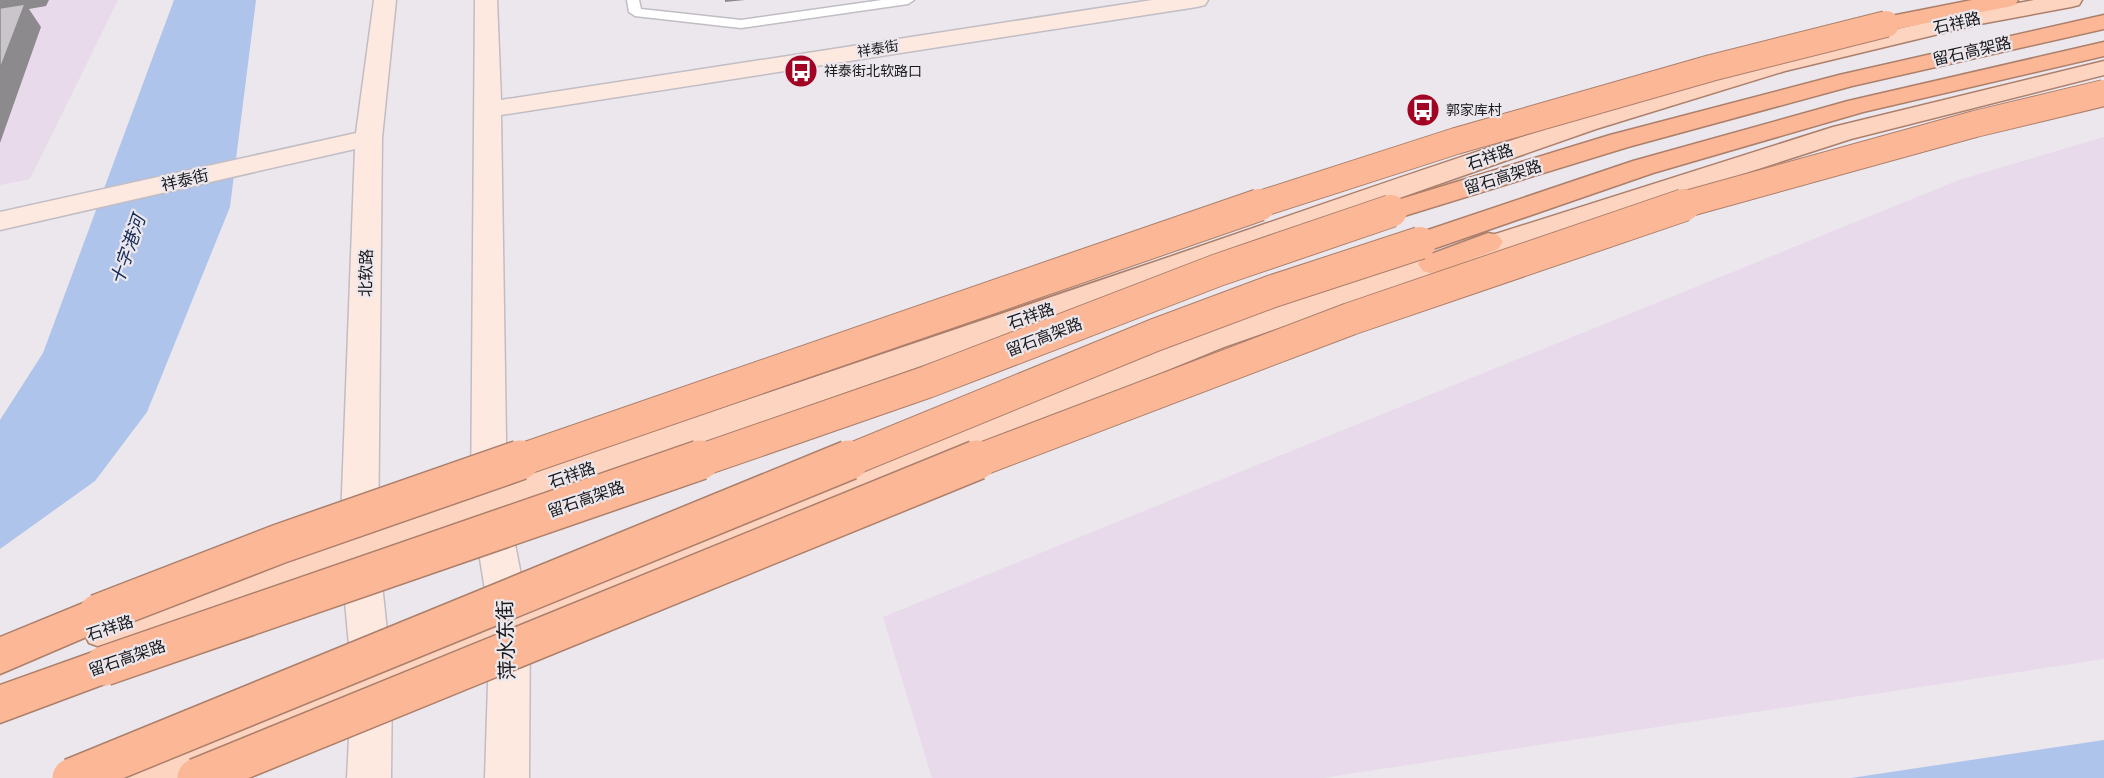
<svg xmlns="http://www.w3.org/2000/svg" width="2104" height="778" font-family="'Fira Sans Condensed','Noto Sans SC',sans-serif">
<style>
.commercial{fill:#e8d9eb}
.water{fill:#afc4eb}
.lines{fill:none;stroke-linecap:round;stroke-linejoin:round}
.lane-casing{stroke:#c1bdc4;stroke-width:3}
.secondary-casing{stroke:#c1bdc4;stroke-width:3}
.primary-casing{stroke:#ac7f6b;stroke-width:3}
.highway-casing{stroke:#ac7f6b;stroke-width:3}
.lane{fill:#fff;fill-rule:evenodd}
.secondary{fill:#fee9e0;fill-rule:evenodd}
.primary{fill:#fdd4c0;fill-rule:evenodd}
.highway{fill:#fbb796;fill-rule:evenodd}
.highway-bridge-far2-casing{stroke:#ac7f6b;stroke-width:28;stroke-linecap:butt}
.highway-bridge-far1-casing{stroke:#ac7f6b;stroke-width:34;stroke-linecap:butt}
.highway-bridge-casing{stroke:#ac7f6b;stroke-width:42;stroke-linecap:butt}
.highway-bridge-far2{stroke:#fbb796;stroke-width:26}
.highway-bridge-far1{stroke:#fbb796;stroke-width:32}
.highway-bridge{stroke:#fbb796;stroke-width:39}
.shaded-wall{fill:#8d8a8e}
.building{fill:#c9c5cb;stroke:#8d8a8e;stroke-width:1.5}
.labels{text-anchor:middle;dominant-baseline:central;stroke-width:4.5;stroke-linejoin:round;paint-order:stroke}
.far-street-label{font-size:14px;fill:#19181a;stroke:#ebe7ed}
.far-poi-label{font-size:14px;fill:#19181a;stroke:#ebe7ed;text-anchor:start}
.street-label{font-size:16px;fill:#19181a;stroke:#ebe7ed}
.water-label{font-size:18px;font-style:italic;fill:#122a59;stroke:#ebe7ed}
.near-street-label{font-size:20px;fill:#19181a;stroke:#ebe7ed}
</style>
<rect width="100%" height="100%" fill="#ebe7ed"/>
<path class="commercial" d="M0,0h118l-88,179 -30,6z
M2104,137v522l-782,119h-390l-49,-161 1076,-437z"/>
<path class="water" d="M174,0h82l-26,207 -83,205 -52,69 -95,68v-129l43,-67z
M2104,740v38h-253z"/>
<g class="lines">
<defs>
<path id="lane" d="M627,0h12l2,9 100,11 141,-20h32l-6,4 -167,24 -106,-12 -6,-4z"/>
<path id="secondary" d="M374,0h22l-14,138 -4,408 14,133 -1,99h-44l5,-99 -12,-133 15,-397 -355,81v-18l356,-79z
M475,0h22l4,100 651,-100h56l-3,5 -8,2 -696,108 6,388 23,118 -1,157h-44l5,-157 -19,-118z"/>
<path id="primary" d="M2034,0h48l-3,5 -8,2 -91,17 -195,47 -189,58 -1094,384 -399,135 -14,-5 -6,-12 6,-12 14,-5c359,-117 716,-238 1072,-359 283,-97 565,-200 859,-255z
M2104,61v14l-253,64 -408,132 -219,76 -700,286 -337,145h-72l7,-15 374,-154 706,-278 221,-74 410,-130z"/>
<path id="highway" d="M1972,0h46l-3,5 -8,2 -121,24 -8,-2 -4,-5 4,-5 8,-2z
M2104,15v14l-252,57 -224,61 -237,73 -10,-3 -4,-6 4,-6 229,-70 229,-60z
M2104,42v14l-241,56 -210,61 -223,77 -10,2 -10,-2 -5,-7 5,-7 223,-75 215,-60z
M1488,233l10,2 5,7 -5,7 -65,25 -10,-3 -5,-7 5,-7z
M98,597l14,5 5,12 -5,12 -112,48v-37z
M104,648l14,5 6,13 -6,13 -118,44v-38z"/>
</defs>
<use href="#lane" class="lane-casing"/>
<use href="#secondary" class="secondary-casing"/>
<use href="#primary" class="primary-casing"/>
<use href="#highway" class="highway-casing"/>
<use href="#lane" class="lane"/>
<use href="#secondary" class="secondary"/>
<use href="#primary" class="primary"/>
<use href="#highway" class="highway"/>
<defs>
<path id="highway-bridge-far2" d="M1254,206l202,-65 255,-73 175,-44
M1679,206l296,-82 129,-31"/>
<path id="highway-bridge-far1" d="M515,462l744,-257
M696,462l231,-80 291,-112 173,-59
M845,462l310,-127 118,-44 147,-48
M974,462l376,-143 334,-114"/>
<path id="highway-bridge" d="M98,614l181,-70 241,-84
M104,666l596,-206
M72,778l777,-318
M197,778l780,-318"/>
</defs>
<use href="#highway-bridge-far2" class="highway-bridge-far2-casing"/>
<use href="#highway-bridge-far1" class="highway-bridge-far1-casing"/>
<use href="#highway-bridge" class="highway-bridge-casing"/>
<use href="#highway-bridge-far2" class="highway-bridge-far2"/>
<use href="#highway-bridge-far1" class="highway-bridge-far1"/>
<use href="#highway-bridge" class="highway-bridge"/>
</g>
<path class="shaded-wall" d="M0,0h49l-3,6 -17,3 12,18 -41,116z
M725,0h20l-20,2z"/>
<path class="building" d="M25,4l-25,65v-61z"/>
<defs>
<symbol id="bus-disc" viewBox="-11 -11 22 22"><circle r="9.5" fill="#a20322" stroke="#ebe7ed"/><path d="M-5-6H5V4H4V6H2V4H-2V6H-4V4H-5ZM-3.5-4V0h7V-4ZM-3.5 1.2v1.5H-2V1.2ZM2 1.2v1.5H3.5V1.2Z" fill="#fff"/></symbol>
</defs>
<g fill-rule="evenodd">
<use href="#bus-disc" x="782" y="52" width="38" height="38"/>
<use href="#bus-disc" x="1404" y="91" width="38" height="38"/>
</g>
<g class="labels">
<g class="far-street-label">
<text transform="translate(878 49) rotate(-9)">祥泰街</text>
</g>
<g class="far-poi-label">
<text x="824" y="71">祥泰街北软路口</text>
<text x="1446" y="110">郭家库村</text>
</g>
<g class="street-label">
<text transform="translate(1957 23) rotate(-13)">石祥路</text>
<text transform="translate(1972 51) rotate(-13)">留石高架路</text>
<text transform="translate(1490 157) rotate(-19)">石祥路</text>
<text transform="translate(1503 177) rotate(-17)">留石高架路</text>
<text transform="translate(185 180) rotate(-13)">祥泰街</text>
<text transform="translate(366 273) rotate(-89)">北软路</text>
<text transform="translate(1031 316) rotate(-19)">石祥路</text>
<text transform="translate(1044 337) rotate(-21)">留石高架路</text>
<text transform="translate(572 475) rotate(-19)">石祥路</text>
<text transform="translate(586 499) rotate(-19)">留石高架路</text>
<text transform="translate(110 628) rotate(-18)">石祥路</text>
<text transform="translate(127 658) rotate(-19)">留石高架路</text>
</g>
<g class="water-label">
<text transform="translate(128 250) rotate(-71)">十字港河</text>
</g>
<g class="near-street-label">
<text transform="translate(506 640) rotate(-92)">萍水东街</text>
</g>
</g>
</svg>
